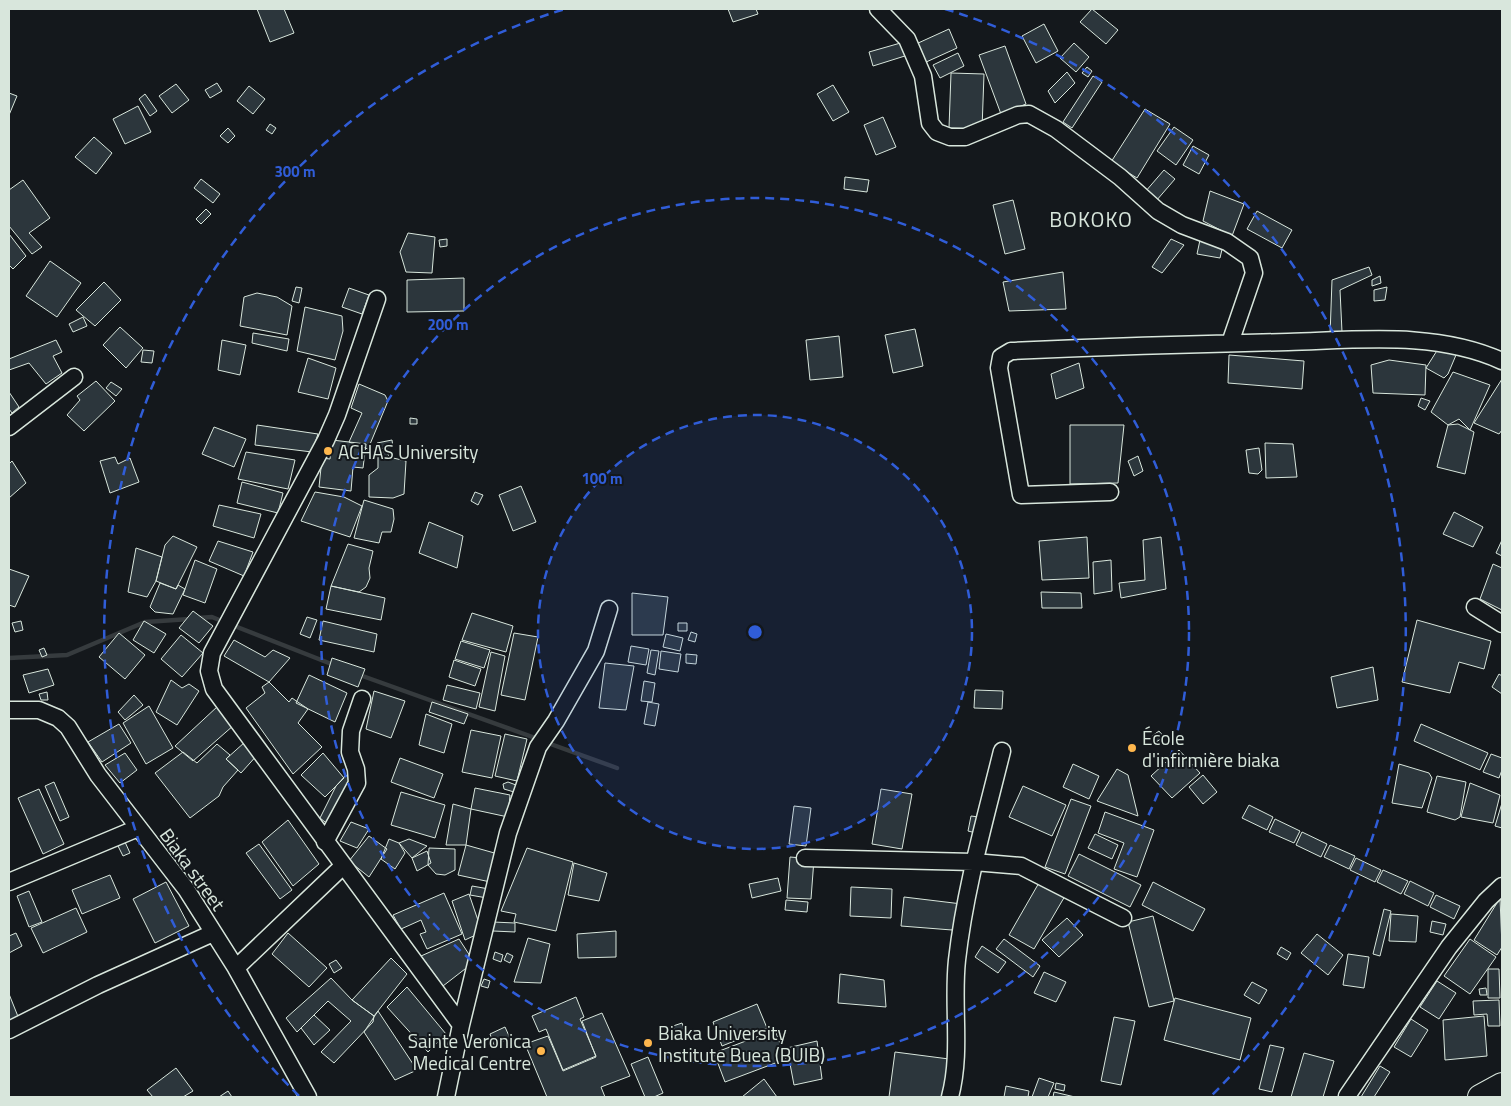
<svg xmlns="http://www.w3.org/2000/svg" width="1511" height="1106" font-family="'Titillium Web',sans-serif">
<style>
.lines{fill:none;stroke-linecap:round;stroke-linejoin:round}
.stream{stroke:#363b3e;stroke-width:4.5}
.building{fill:#2c363c;stroke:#d8e6dc}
.minor-casing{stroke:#d8e6dc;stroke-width:19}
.highway-casing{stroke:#d8e6dc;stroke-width:26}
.minor{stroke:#14181c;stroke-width:16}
.highway{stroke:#14181c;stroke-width:24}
.ring{fill:none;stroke:#305dd8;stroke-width:2.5;stroke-dasharray:9 6}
.poi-dot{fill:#ffb74d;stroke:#14181c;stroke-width:2}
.labels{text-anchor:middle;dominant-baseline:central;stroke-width:4;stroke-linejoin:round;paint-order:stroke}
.poi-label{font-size:19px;fill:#d8e6dc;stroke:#14181c;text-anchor:start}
.street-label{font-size:19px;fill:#d8e6dc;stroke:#14181c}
.quarter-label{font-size:21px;letter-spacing:1px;fill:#d8e6dc;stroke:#14181c}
.centre{fill:#305dd8;stroke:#14181c;stroke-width:2.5}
.ring-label{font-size:15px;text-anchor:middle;font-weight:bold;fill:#305dd8;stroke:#14181c;stroke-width:4;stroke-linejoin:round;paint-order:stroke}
</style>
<rect width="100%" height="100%" fill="#14181c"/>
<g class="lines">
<path class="stream" d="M198,618l14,-1 12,5
M232,625l102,40
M9,658l58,-3 78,-33 45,-3
M357,674l181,65
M545,742l72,26"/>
</g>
<path class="building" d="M257,9h27l10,24 -24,9z
M728,9h28l2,5 -25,8z
M1092,9l26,21 -12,14 -26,-22z
M1044,24l14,27 -22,12 -14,-27z
M949,29l8,19 -33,15 -8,-19z
M904,42l4,13 -35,11 -4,-14z
M1074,43l15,14 -13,15 -16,-14z
M1005,46l21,58 -25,10 -22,-59z
M958,53l6,13 -24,12 -7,-13z
M1087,67l5,4 -4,6 -6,-4z
M1067,72l8,11 -20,20 -7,-12z
M951,73l33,1 -2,55 -33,-1z
M1093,76l9,6 -30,46 -9,-6z
M217,83l5,8 -12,7 -5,-8z
M176,84l13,16 -17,13 -13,-17z
M833,85l16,27 -16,9 -16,-27z
M249,86l16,13 -12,15 -16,-13z
M9,93l8,3 -8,19z
M145,94l12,17 -7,5 -11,-17z
M138,106l13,26 -26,12 -12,-25z
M1145,109l25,15 -33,54 -26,-16z
M883,117l13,30 -20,8 -12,-30z
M270,124l6,4 -4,6 -6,-4z
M1174,127l19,13 -17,25 -19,-14z
M228,128l7,8 -7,7 -8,-7z
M94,137l18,16 -16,21 -21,-17z
M1193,146l16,9 -10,19 -16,-9z
M1164,170l11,9 -19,22 -11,-9z
M845,177l24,3 -2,12 -23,-3z
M201,179l19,15 -7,9 -19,-15z
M23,180l27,38 -21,15 13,14 -10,7 -23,-28v-36z
M1210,191l34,13 -12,32 -29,-15z
M1013,200l12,49 -20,5 -12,-49z
M206,209l5,5 -10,10 -5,-5z
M1257,211l35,19 -10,18 -35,-19z
M408,233l27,4 -3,36 -26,-1 -6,-20z
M9,234l17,22 -13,13 -4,-4z
M447,239v7l-7,1 -1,-7z
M1171,239l13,6 -22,28 -10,-6z
M1200,240l23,5 -3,13 -23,-4z
M50,261l31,22 -24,34 -31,-21z
M1369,267l3,8 -32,15 2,42 -12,4 2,-56z
M1063,272l3,37 -57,2 -6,-29z
M1380,276l1,7 -9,3v-6z
M464,278v33l-57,1v-32z
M104,282l17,18 -26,26 -19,-16z
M296,287l6,1 -3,15 -7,-2z
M1387,287l-2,13 -11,1v-11z
M349,288l20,7 -7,19 -20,-7z
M257,293l20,4 15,9 -5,29 -47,-9 4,-29z
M305,307l37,9 1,15 -8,29 -38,-9z
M83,317l4,9 -14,6 -4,-8z
M120,327l23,21 -17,20 -23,-23z
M915,329l8,37 -30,7 -8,-38z
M253,333l36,6 -2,12 -35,-8z
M839,336l4,41 -33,3 -4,-40z
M56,340l6,12 -9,4 9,17 -16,11 -17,-21 -20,7v-11z
M222,340l24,5 -6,30 -22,-5z
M1438,349h10l8,6 -8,19 -4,4 -18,-10z
M143,350l11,1 -2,12 -11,-1z
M1229,355l75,6 -2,28 -74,-6z
M308,358l28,10 -8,31 -30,-7z
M1389,360l37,5 -1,30 -52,-2 -2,-28z
M1079,363l5,25 -28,11 -5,-25z
M1453,372l37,13 -20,45 -11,-11 -11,6 -17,-13z
M1502,379v51l-3,4 -25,-11z
M96,381l19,20 -31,30 -17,-16 13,-15 -3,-4z
M111,382l11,7 -6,7 -10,-8z
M359,384l26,11 3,6 -20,48 -19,-7 13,-29 -11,-5z
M9,392l10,15 -7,6 -3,-4z
M1421,398l9,3 -5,9 -7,-4z
M410,418l7,1v5h-7z
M1458,424l16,8 -9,42 -28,-7 11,-42z
M257,425l61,9 -6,18 -57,-7z
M1070,425h54l-6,58 -48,1z
M214,427l32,12 -12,28 -32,-13z
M332,440l34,4 -3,24 -10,-1 -2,24 -32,-4 3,-29 8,1z
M392,440l1,7 -15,2 -1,-6z
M1265,443l28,1 4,33 -31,1z
M1259,448l3,22 -4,4 -9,-1 -3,-23z
M387,451l2,6 17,4 -2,33 -11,4 -24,-1v-22l9,-7v-15z
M246,452l49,8 -7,29 -50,-10z
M1138,456l5,15 -9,5 -6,-15z
M115,457l3,7 12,-6 9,24 -29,11 -10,-32z
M12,461l14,22 -17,15v-34z
M242,482l41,11 -5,20 -41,-10z
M521,486l15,36 -23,9 -14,-36z
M315,492l29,5 18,9 -12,31 -49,-16z
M475,492l8,3 -5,10 -7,-4z
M364,500l29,9 1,10 -3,13h-9l-3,11 -25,-5z
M219,505l42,9 -7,24 -41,-12z
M1454,512l29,15 -10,20 -30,-13z
M429,522l34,14 -6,32 -38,-15z
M173,536l24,11 -21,42 -20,-8 9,-36z
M1087,537l2,41 -47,2 -3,-39z
M1161,537l5,52 -45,9 -2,-15 26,-3 -2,-40z
M1502,540v16l-6,-3z
M218,541l35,11 -9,24 -35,-15z
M348,544l25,7 -4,17 1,10 -4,9 -7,5 -28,-6z
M136,548l26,9 -6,24 -9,16 -19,-5z
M195,560l22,9 -12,34 -22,-8z
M1111,560l1,31 -18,3 -1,-32z
M1493,564l9,4v42l-22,-11z
M9,569l20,7 -14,31 -6,-2z
M160,583l16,6 2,-4 7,4 -12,25 -18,-2 -5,-5z
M331,586l54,12 -4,22 -55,-11z
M1041,592l40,1 1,15h-40z
M632,593l36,4 -5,38h-31z
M193,611l20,15 -14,17 -20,-15z
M472,613l41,13 -7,26 -44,-12z
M307,617l10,3 -7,18 -10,-4z
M1417,620l74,21 -7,28 -25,-7 -9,31 -48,-11z
M21,621l2,9 -8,2 -3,-9z
M144,621l22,13 -12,19 -21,-13z
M323,621l54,13 -3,18 -55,-12z
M678,623h9v8h-9z
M691,632l6,2 -2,8 -7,-2z
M119,633l26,22 -20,24 -26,-22z
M514,633l24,4 -13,63 -24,-5z
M666,634l17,4 -3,13 -17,-4z
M181,635l22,18 -21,24 -21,-18z
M234,640l31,17 8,-7 17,8 -21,24 -45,-26z
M461,641l29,9 -6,18 -29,-9z
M631,646l18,3 -3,16 -18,-3z
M44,648l3,7 -5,2 -3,-7z
M651,650l8,1 -4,24 -8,-2z
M661,651l20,3 -3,18 -19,-3z
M491,652l14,4 -10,55 -16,-4z
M686,654l11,1 -1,9 -10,-1z
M332,658l33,11 -7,18 -31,-12z
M454,660l27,9 -6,17 -26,-9z
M605,663l29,3 -8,44 -27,-2z
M1373,667l5,33 -41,8 -6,-31z
M48,669l6,16 -25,8 -6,-18z
M1499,674l3,2v18l-10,-7z
M309,675l38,18 -12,29 -39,-19z
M171,680l11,8 7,-4 10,7 -22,34 -21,-13z
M644,681l11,2 -3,19 -11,-1z
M269,682l20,20 3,-4 16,11 -10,14 24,24 -29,27 -47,-66 19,-15 -3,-6z
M447,685l33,8 -4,16 -33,-9z
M975,690l28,1 -1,18 -28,-1z
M374,691l31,10 -14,37 -25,-9z
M47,692l1,8h-7l-2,-6z
M134,695l9,10 -18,15 -7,-8z
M432,702l36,12 -4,10 -35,-12z
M648,702l11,2 -4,22 -11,-2z
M149,706l24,42 -27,16 -23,-41z
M218,706l16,19 -41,36 -18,-15z
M426,714l26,10 -8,29 -25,-8z
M119,724l12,19 -29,19 -14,-20z
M1421,724l67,29 -8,17 -66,-29z
M471,730l30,6 -9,42 -30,-6z
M1159,731l5,6 -8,5 -4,-6z
M505,734l22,5 -10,42 -22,-5z
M245,742l14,11 -18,20 -15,-14z
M217,744l13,11 -4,4 12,11 -15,17 -4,9 -29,22 -35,-45 28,-21 14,11z
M1179,750l21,23 -28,25 -21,-22z
M125,753l12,17 -17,13 -15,-18z
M323,753l21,25 -19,19 -24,-22z
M1491,754l11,4v12l-3,8 -16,-6z
M400,758l43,16 -9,24 -43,-16z
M1073,764l26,12 -10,23 -26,-12z
M1399,764l30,9 3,5 -10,30 -30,-5z
M1117,769l11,6 10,41 -41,-15z
M346,775l9,8 -25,43 -10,-8 16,-32z
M1203,775l14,17 -14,12 -14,-17z
M1437,776l29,6 -6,35 -5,3 -28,-8z
M54,782l15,35 -9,4 -15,-35z
M508,782l8,3 -2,7 -10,-3 -1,-5z
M1470,783l30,12 -7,28 -32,-6z
M1023,786l43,19 -14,31 -43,-19z
M475,788l35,7 -2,22 -37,-8z
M39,789l25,55 -21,10 -25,-56z
M881,789l31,5 -10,55 -30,-5z
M401,792l44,13 -10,33 -44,-13z
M1071,799l20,7 -26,68 -20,-7z
M1502,803v25l-7,-2z
M453,804l18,5 -5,36h-20z
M1249,805l24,12 -6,13 -25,-12z
M794,806l17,2 -5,38 -17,-2z
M1105,812l49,18 -17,47 -23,-8 10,-26 -26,-10z
M971,816l8,1 -3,16 -8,-2z
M1275,819l25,12 -6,12 -25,-11z
M288,820l31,44 -26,22 -31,-44z
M351,822l18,7 -12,19 -17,-7z
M1302,832l25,12 -6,13 -25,-12z
M1095,834l23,11 -6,14 -24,-11z
M369,836l18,13 -18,28 -20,-16z
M389,839l10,4 6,10 -10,16 -14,-10z
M409,839l18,7 -15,12 -13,-15z
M125,842l5,11 -7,3 -5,-10z
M259,844l33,46 -12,9 -34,-46z
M466,845l32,9 -3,29 -37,-8z
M1330,845l25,11 -6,13 -25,-12z
M429,848l26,1v21l-10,5 -9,-1 -8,-9z
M527,848l46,14 -17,69 -42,-9 2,-8 -15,-3z
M427,851l4,12 -14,8 -5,-13z
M1079,854l62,31 -11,22 -62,-31z
M790,857l24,2 -3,40 -24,-1z
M1356,858l25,12 -6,12 -25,-12z
M574,863l33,10 -8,28 -31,-6z
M1383,870l25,11 -7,13 -24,-12z
M110,875l10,23 -38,16 -10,-24z
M778,878l3,13 -29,7 -3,-14z
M1040,881l25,15 -31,53 -25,-14z
M1410,881l24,12 -6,13 -24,-12z
M166,882l23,44 -34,17 -22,-44z
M1153,882l52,27 -12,22 -51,-26z
M472,886l17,3 -2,9 -17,-3z
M851,887l41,2 -1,29 -41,-2z
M29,891l13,31 -13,5 -12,-31z
M444,893l18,41 -35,15 -7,-15 6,-2 -5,-12 -20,9 -8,-14z
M469,894l13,38 -17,8 -13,-39z
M1436,895l24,11 -6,13 -24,-12z
M904,897l58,7 -10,26 -51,-4z
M1500,898l2,49 -5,8 -23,-15z
M786,900l22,2 -1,10 -22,-2z
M76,908l11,24 -44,21 -12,-25z
M1384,909l7,2 -11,45 -7,-2z
M1391,914l27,2 -2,26 -27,-1z
M1153,916l21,85 -25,6 -21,-85z
M1067,918l16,17 -24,22 -17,-17z
M1432,921l14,3 -3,11 -13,-3z
M493,922l22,1v9l-22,-1z
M616,931v26l-38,1 -1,-24z
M16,933l6,13 -13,7v-17z
M288,933l39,35 -18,19 -37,-33z
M1317,934l26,21 -15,20 -27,-22z
M528,938l22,6 -9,39 -27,-1z
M459,939l15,23 -31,24 -22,-30z
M1004,939l36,27 -7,11 -37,-28z
M1470,939l26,18 -26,37 -26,-18z
M982,946l24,16 -8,11 -23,-16z
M1281,947l10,6 -4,7 -10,-6z
M495,952l8,3 -2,7 -8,-3z
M507,953l6,3 -3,7 -6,-3z
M1348,954l21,3 -5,31 -21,-3z
M391,958l16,16 -33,42 -22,-16z
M336,960l6,8 -8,5 -5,-9z
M1488,969h11l1,29h-12z
M1044,972l22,10 -10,20 -22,-9z
M840,974l44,6 2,27 -48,-4z
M331,978l21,22 22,16 -1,6 -39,41 -13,-11 30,-31 -23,-20 -31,31 -11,-14z
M484,979l6,2 -2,7 -7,-2z
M1437,981l19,12 -17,26 -19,-12z
M1252,982l15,8 -8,14 -15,-9z
M407,987l39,47 -18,18 -41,-45z
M1486,988l1,7h-7l-1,-6z
M9,994l10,25 -10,4z
M576,997l8,20 -4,2 16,37 -33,14 -17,-41 -7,3 -7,-16z
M1175,998l76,20 -11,42 -76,-20z
M1499,1000l1,26h-12l-1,-12 -13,1 -1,-14z
M757,1004l10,24 -45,18 -9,-24z
M378,1011l39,59 -22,10 -31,-48z
M602,1013l28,63 -29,11 4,10h-58l-22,-53 23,-8 15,35 33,-14 -14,-36z
M314,1015l16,15 -16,15 -13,-17z
M1484,1016l3,40 -42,4 -2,-40z
M1114,1017l21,4 -14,64 -20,-4z
M1411,1019l17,11 -17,27 -17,-10z
M682,1023l4,10 -10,3 -3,-10z
M505,1027l5,11 -16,7 -4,-11z
M775,1030l11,29 -61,23 -11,-29z
M817,1041l5,38 -28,6 -7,-37z
M1270,1045l14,3 -12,44 -13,-3z
M895,1052l54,7 -5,38h-55z
M1304,1053l30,8 -11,36h-32z
M648,1057l15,36 -9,4h-9l-14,-33z
M1380,1066l10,6 -16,25h-13z
M176,1068l17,23 -10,6h-30l-6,-7z
M1039,1078l15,5 -6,14h-16z
M764,1079l13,18h-35z
M1056,1083l9,2 -1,6 -9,-2z
M1006,1086l23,5 -1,6h-24z
M228,1091l4,6h-13z
M1054,1092l21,5h-22z"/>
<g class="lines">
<defs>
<path id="minor" d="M878,9l29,30 16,37 7,47 7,9 13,5h15l53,-22 11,-1 27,15 64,48 38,34 24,14 45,17 23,16 4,15 -24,70
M377,299l-40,116 -11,25 -114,213 -3,18 5,18 247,336
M9,427l65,-50
M1110,492l-89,3 -22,-127 2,-11 10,-6c92,-4 185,-7 277,-9 72,-2 148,-11 214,19
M1475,607l27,17
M9,710h30l19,8 10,9 30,48 88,114 50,79 72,129
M325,842l32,-59 -1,-14 -6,-17 1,-21 11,-32
M805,858l169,4 47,4 102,52
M9,882l129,-54
M236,968l107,-102
M9,1030l89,-45 115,-52
M1347,1096l102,-149 37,-46 16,-15
M446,1097l15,-72 47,-192 30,-86 18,-26 40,-70 13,-42
M950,1097c12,-45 2,-91 7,-137 8,-71 28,-140 45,-209"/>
<path id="highway" d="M1480,1097l22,-12"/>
</defs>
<use href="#minor" class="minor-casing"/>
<use href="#highway" class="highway-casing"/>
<use href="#minor" class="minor"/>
<use href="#highway" class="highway"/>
</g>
<circle cx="755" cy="632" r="217" fill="#305dd8" fill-opacity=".12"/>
<g class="ring">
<circle cx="755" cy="632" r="217"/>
<circle cx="755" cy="632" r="434"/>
<path d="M299 1096A651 651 0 0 1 565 9M945 9A651 651 0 0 1 1211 1096"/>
</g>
<g class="poi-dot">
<circle cx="328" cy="451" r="5"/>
<circle cx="1132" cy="748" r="5"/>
<circle cx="648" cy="1043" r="5"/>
<circle cx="541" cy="1051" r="5"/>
</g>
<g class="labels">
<g class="poi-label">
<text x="338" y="451">ACHAS University</text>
<text x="1142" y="737">École<tspan x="1142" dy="22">d'infirmière biaka</tspan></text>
<text x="658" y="1032">Biaka University<tspan x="658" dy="22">Institute Buea (BUIB)</tspan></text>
<text x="531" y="1040" text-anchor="end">Sainte Veronica<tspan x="531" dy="22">Medical Centre</tspan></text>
</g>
<g class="street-label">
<text transform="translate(193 869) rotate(54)">Biaka street</text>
</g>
<g class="quarter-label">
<text x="1091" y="219">BOKOKO</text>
</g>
</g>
<circle cx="755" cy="632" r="8" class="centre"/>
<g class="ring-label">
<text x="295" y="177">300 m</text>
<text x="448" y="330">200 m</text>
<text x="602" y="484">100 m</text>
</g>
<rect width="1511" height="1106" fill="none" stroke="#d8e6dc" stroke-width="20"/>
</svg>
